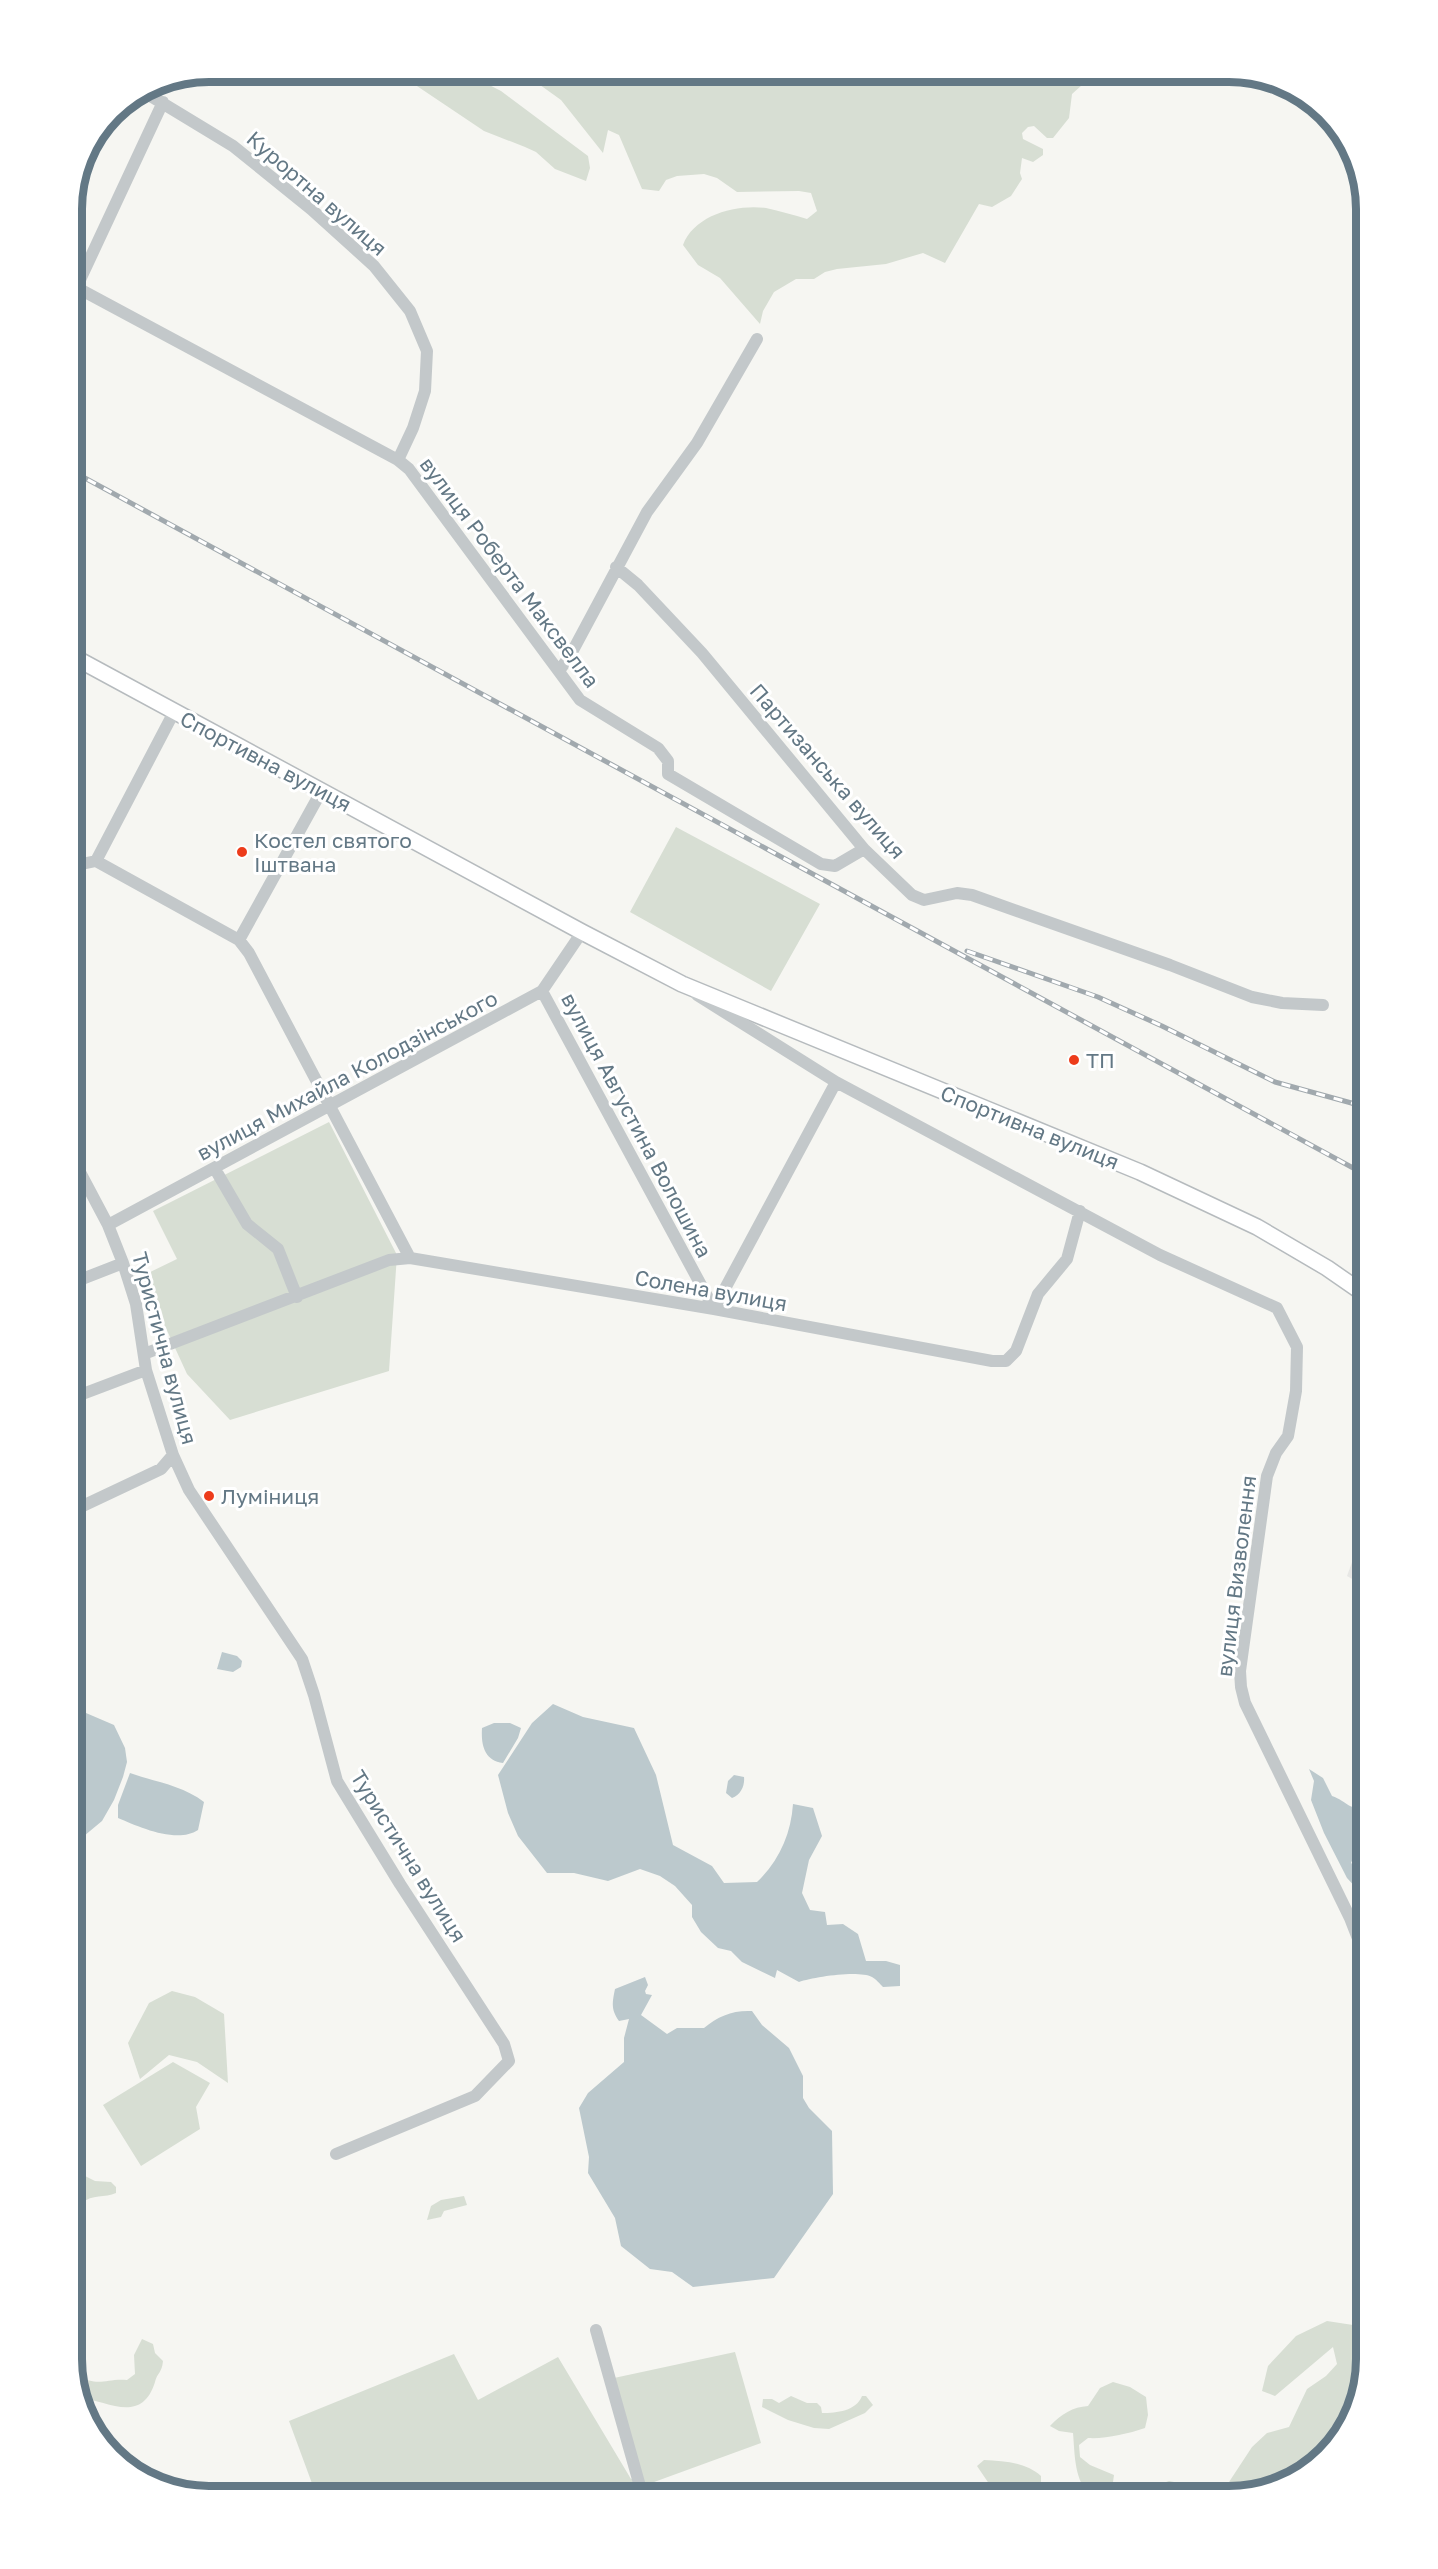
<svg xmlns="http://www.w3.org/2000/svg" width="1438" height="2569" font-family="'Golos Text',sans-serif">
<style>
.built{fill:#e7e7e5}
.green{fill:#d7ded3}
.water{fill:#bcc9cd}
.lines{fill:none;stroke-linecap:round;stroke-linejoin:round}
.major-casing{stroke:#b6bbbe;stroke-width:18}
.minor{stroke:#c3c8ca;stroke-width:12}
.major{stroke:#fff;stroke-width:15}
.rail-casing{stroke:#a1a9ae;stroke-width:5}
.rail{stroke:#fff;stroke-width:3;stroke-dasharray:9;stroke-linecap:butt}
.poi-dot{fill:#ed3c1b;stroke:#fff;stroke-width:2}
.labels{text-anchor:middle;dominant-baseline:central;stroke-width:6;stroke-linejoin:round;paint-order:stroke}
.street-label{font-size:21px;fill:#637885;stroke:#fff}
.poi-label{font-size:21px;fill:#637885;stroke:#fff;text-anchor:start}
.rim{fill:none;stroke:#637885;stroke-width:8}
</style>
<rect width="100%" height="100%" fill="#f6f6f2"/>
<path class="built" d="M1366,1524v63l-19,-11z"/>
<path class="green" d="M393,72h71l37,19 87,65 2,12 -4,13 -31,-12 -19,-17 -11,-5 -41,-16 -76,-51z
M522,72h625l-11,8 -26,-1 -28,6 -10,9 -3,24 -16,20h-6l-13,-12 -6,1 -6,6 1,6 20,10v6l-10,7 -11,-4 -2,15 2,6 -11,17 -19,11 -13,-3 -34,59 -22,-10 -37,11 -49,5 -12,3 -11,7h-18l-22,13 -11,19 -3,13 -40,-46 -22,-13 -15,-20c11,-30 53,-41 83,-37 14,3 28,7 41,11l10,-8 -6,-18 -12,-2 -62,1 -20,-14 -13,-4 -27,2 -11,4 -7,11 -17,-2 -23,-54 -11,-5 -5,23 -42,-53z
M676,827l144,77 -49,87 -141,-79z
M329,1122l68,133 -8,116 -159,49 -43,-46 -45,-98 35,-17 -24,-48z
M172,1991l23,6 29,17 4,69 -31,-21 -28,-7 -29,24 -12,-36 21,-40z
M173,2062l37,21 -14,24 4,22 -59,37 -38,-61z
M79,2173l16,8 16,1 5,5v6c-11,5 -24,1 -34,10 -5,5 -6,12 -10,18v-46z
M464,2196l3,9 -23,6 -3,6 -14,3 4,-14 10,-6z
M1327,2321l26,4 12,21 -20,65 -17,25v12l-47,38 -53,11h-93l12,-8 22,-8 40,8 20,-7 23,-35 15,-14 22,-6 18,-38 19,-13 11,-12 -4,-17 -58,49 -13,-5 6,-25 28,-30z
M142,2339l11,5 2,9 8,8c-1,12 -6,12 -8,21 -13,42 -46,20 -76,15l-4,-21 3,-1c20,13 28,3 49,5l8,-6 -1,-19z
M735,2352l26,91 -126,46 2,8h-320l-28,-76 165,-67 24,46 80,-43 73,122 10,-5 -27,-96z
M1113,2382l17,5 16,10 2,18 -3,13c-18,6 -39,11 -57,10l-9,7 1,12 10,8 24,10 -3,21 3,1h-23c-17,-17 -16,-41 -18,-64l-14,-2 -9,-5c11,-12 23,-19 38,-20l12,-18z
M791,2396l16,7h10l4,4 1,6c15,0 34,-2 40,-17h4l7,9 -8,8 -36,16 -15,-1 -26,-8 -26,-13 1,-8h9l7,4z
M984,2460c20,1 41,2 57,16v21h-43l-21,-31z"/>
<path class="water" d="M222,1652l15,4 5,5 -1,6 -8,5 -16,-3z
M72,1700l14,13 28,12 11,23 2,14 -4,15 -9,23 -12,21 -24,20 -6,2z
M553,1704l30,13 51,11 22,47 17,70 39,21 12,17 33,-1c22,-21 34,-48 36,-78l20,4 9,28 -13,24 -7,33 8,17 15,2 2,13 16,-1 15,10 8,27h20l14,4v21l-17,1c-3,-3 -7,-8 -11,-10 -14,-7 -58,0 -73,5l-22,-12 -2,8 -33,-16 -11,-11 -13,-3 -17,-16 -9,-15v-12l-17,-19 -15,-10 -20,-7 -32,12 -34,-8h-27l-29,-37 -10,-23 -10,-38 34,-52z
M494,1723h16l11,5 -3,10 -15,25c-19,-3 -22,-18 -21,-35z
M1309,1769l14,9 9,18c16,6 14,12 34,14v41l-15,11 8,20v9l-12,-13 -23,-45 -13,-33 3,-19z
M130,1773c25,9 52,12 74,29l-6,28c-21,14 -59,-3 -80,-12v-13z
M734,1775l10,2c1,8 -3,18 -12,21l-6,-5 2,-12z
M645,1977l3,8 -3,6 1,3 6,1 -11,20 26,19 10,-6h27c14,-12 29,-18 48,-17l10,14 27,23 14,28v22l6,10 23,23 1,63 -59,84 -81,9 -21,-15 -22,-3 -29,-23 -6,-28 -27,-45 1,-16 -10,-49 9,-15 36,-31v-24l5,-19 -10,2c-8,-11 -7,-18 -4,-32z"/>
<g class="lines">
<defs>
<path id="major" d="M72,656l510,276 100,52 458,188 117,55 70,41 39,27"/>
</defs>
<use href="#major" class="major-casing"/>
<path class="minor" d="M144,92l89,54 78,63 63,57 36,45 17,40 -2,40 -12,37 -15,32
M72,285l326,175 11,9 171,231 78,48 10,13v13l153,90 14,2 29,-17
M72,297l91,-195
M616,567l22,18 64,68 162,196 48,46 12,5 33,-7 15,2 198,70 82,32 30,6 41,2
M559,671l12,-17 76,-142 50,-69 60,-104
M96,861l78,-149
M72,866l24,-5 143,79 10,13 161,305 304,51 278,52h14l10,-10 22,-57 29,-35 13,-48
M239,940l83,-150
M542,991l172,318
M697,995l139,87 324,173 117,53 20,39 -1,44 -8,45 -12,17 -9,23 -27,195 1,16 4,16 105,215 16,41
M72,1157l36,68 15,38 13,41 10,66 27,85 16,35 113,169 12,36 23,86 63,103 104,160 5,17 -34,35 -139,58
M215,1169l32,55 31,25 19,48
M108,1225l434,-234 40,-59
M72,1283l51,-20
M714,1309l122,-227
M144,1354l245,-94 21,-2
M72,1398l74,-28
M72,1511l89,-42 12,-14
M1350,1918l16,-2
M596,2330l47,167"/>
<use href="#major" class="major"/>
<defs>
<path id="rail" d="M72,471l1294,704
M967,951l131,46 64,29 113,56 91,25"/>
</defs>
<use href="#rail" class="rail-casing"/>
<use href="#rail" class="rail"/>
</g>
<g class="poi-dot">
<circle cx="242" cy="852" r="6"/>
<circle cx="1074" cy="1060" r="6"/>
<circle cx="209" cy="1496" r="6"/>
</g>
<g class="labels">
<g class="street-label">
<text transform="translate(317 193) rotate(41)">Курортна вулиця</text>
<text transform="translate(510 572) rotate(53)">вулиця Роберта Максвелла</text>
<text transform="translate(266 761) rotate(28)">Спортивна вулиця</text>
<text transform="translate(828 771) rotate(49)">Партизанська вулиця</text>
<text transform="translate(347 1075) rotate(-28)">вулиця Михайла Колодзінського</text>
<text transform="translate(637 1125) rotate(62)">вулиця Августина Волошина</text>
<text transform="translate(1030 1127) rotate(22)">Спортивна вулиця</text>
<text transform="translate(711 1290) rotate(10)">Солена вулиця</text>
<text transform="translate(165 1348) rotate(75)">Туристична вулиця</text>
<text transform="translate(1236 1576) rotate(-83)">вулиця Визволення</text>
<text transform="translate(409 1856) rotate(58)">Туристична вулиця</text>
</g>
<g class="poi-label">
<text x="254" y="840">Костел святого<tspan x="254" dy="24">Іштвана</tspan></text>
<text x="1086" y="1060">ТП</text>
<text x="221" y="1496">Луміниця</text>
</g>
</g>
<path d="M0 0H1438V2569H0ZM209 82H1229A127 127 0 0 1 1356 209V2359A127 127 0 0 1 1229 2486H209A127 127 0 0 1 82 2359V209A127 127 0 0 1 209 82Z" fill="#fff" fill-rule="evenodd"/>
<path class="rim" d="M209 82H1229A127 127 0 0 1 1356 209V2359A127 127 0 0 1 1229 2486H209A127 127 0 0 1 82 2359V209A127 127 0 0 1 209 82Z"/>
</svg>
